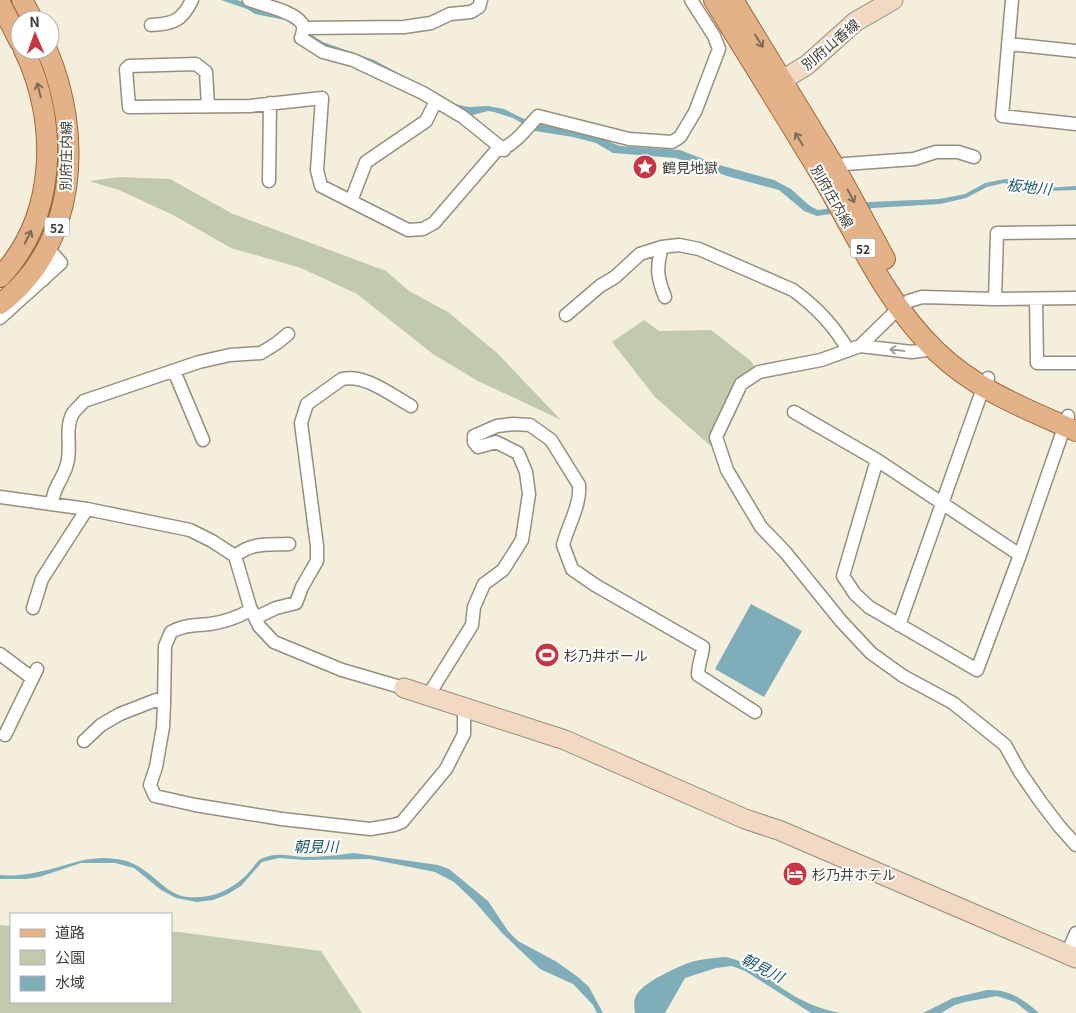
<svg xmlns="http://www.w3.org/2000/svg" width="1076" height="1013" font-family="Georgia,'Noto Sans JP',serif">
<style>
.green{fill:#c2caae}
.water{fill:#7faeba}
.lines{fill:none;stroke-linecap:round;stroke-linejoin:round}
.street-casing{stroke:#948f7e;stroke-width:15}
.secondary-casing{stroke:#948f7e;stroke-width:21}
.primary-casing{stroke:#9f6839;stroke-width:22}
.street{stroke:#fff;stroke-width:12}
.secondary{stroke:#f2d9c4;stroke-width:19}
.primary{stroke:#e4b289;stroke-width:20}
.oneway{stroke:#816c57}
.oneway2{stroke:#9f9e9a}
.labels{text-anchor:middle;dominant-baseline:central;stroke-width:4;stroke-linejoin:round;paint-order:stroke}
.shield{fill:#fff;stroke:#797772;stroke-width:1}
.shield-label{font-size:12px;font-weight:bold;fill:#3f3d35}
.street-label{font-size:14px;fill:#3f3d35;stroke:#fff}
.poi-label{font-size:14px;fill:#3f3d35;stroke:#fff;text-anchor:start}
.water-label{font-size:15px;font-style:italic;fill:#1a5967;stroke:#fff}
</style>
<rect width="100%" height="100%" fill="#f4efdc"/>
<path class="green" d="M119,177l51,2 63,35 153,57 23,20 39,21 49,41 64,67 -83,-39 -45,-27 -76,-60 -56,-26 -70,-20 -58,-33 -54,-25 -30,-9z
M644,320l15,11 52,-1 40,31 4,7 -43,63 1,17 -58,-51 -43,-55z
M0,925l11,1v76h160v-70h8l142,19 41,62h-362z"/>
<path class="water" d="M221,0h16l38,12 48,30 51,18 81,44 13,3 20,-1 16,3 22,11 19,5 30,4 26,8 11,6 8,3 60,4 36,14 58,16 17,9 19,17 8,4 52,-8 69,-3 16,-3 10,-2 20,-11 20,-4 25,3 17,6 29,-2v4l-30,1 -42,-8 -17,4 -21,11 -26,6 -67,4 -56,8 -13,-5 -25,-21 -52,-14 -51,-18 -63,-5 -17,-10 -23,-6 -38,-6 -22,-13 -19,-6 -6,-1 -19,5 -148,-69 -23,-19 -13,-8 -30,-6 -8,-5z
M751,604l51,27 -38,66 -49,-28z
M354,853l84,12 11,4 39,32 20,30 10,10 39,21 21,15 11,10 14,26h-6l-4,-8 -20,-21 -33,-15 -37,-35 -29,-33 -20,-19 -19,-10 -65,-13 -66,1 -25,-2 -17,4 -21,24 -15,9 -13,5 -16,2 -21,-4 -15,-8 -27,-22 -19,-5h-34l-42,14 -13,2h-26v-4c13,1 25,0 38,-3 27,-5 50,-18 78,-13 10,1 20,5 28,11 20,14 28,30 56,27 19,-1 37,-11 50,-26 4,-4 7,-11 13,-13 14,-6 27,-2 41,-1 17,0 34,-2 50,-4z
M726,957c22,5 39,19 57,32 18,12 36,20 57,24h-29l-66,-42 -13,-5 -16,2 -31,10 -20,35h-30c-1,-7 -2,-13 2,-19 7,-12 40,-27 54,-32 11,-3 23,-4 35,-5z
M987,990c22,-1 36,9 52,23h-10l-14,-11 -18,-6 -32,6 -10,3 -14,8h-18l30,-15z"/>
<g class="lines">
<defs>
<path id="street" d="M249,0c13,5 50,12 54,26 1,4 -1,8 -2,12l22,14 30,8 70,33 40,24 41,33
M1012,0l-10,116 74,8
M151,25c22,-1 31,-4 41,-25
M304,28l100,-1 27,-4 19,-9 21,-2 8,-5 2,-7
M1008,44l68,7
M208,106l-2,-34 -10,-8 -67,2 -3,3 3,38 121,-1 72,-8 -5,72 4,16 87,44 15,-1 11,-6 62,-72c16,-3 31,-23 42,-35l91,23 43,3 8,-5 15,-25 24,-63 -5,-13 -23,-36
M831,172l14,-8 69,-5 22,-7h22l16,5
M269,181l1,-78
M351,201l15,-39 60,-41 10,-20
M665,297c-8,-20 -9,-29 -3,-50l17,-2 20,4 94,41c22,16 42,37 55,60
M1076,298l-81,1 -73,-2 -13,4 -10,7 -39,38 -39,14 -62,12 -18,12 -25,53 11,33 34,57 25,26 55,68 30,32 32,23 50,27 52,42 15,27 20,29 19,25 17,19
M995,299l2,-66 79,-1
M1036,299l1,64h39
M566,315l34,-29 15,-9 25,-23 22,-7
M0,318l61,-55 -7,-8 -8,11 -3,14
M860,346l52,6 21,-3
M174,371l29,69
M794,412l83,48 143,95
M877,460l-34,116 12,18 14,13 108,63 43,-115 48,-139
M0,497l87,12 103,21 22,11 23,15 15,51 9,19 15,16 68,28 62,18
M52,504c1,-17 11,-24 15,-40 5,-17 -3,-35 6,-51 3,-4 8,-8 11,-12l115,-39 31,-7 31,-2 16,-10 11,-9
M235,556c18,-14 32,-11 54,-12
M33,608l9,-29 45,-70
M255,618l21,-10 20,-5 6,-16 15,-26v-15l-16,-123 6,-19 35,-25c24,-5 49,16 69,27
M899,625l84,-237 5,-10
M0,654l32,24
M428,696l44,-71 2,-18 10,-23 19,-14 19,-30 7,-46 -3,-22 -8,-19 -22,-11 -18,5 -4,-5v-6l23,-10 16,-2 17,1 21,15 28,45c2,20 -11,40 -16,60l9,24 23,16 108,62c-1,10 -5,18 -5,28l57,37
M164,704l1,-58 6,-14c15,-8 23,-6 39,-8 15,-2 28,-7 41,-14
M5,735l32,-66
M84,741l17,-16 19,-11 36,-14 8,4 -1,23 -7,40 -6,18 5,11 40,9 87,14 88,10 24,-4 8,-3 44,-53 18,-35v-27
M1067,954l9,-21"/>
<path id="secondary" d="M769,88l38,-23 48,-43 38,-22
M404,688l161,52 180,79 36,12 295,127"/>
<path id="primary" d="M22,0l11,20
M714,0c36,59 73,118 109,178 34,58 63,125 113,173 40,39 90,58 140,80
M733,0l103,169 49,90
M0,3l20,39
M0,277c57,-60 59,-155 24,-227
M0,304c78,-59 83,-170 47,-254"/>
</defs>
<use href="#street" class="street-casing"/>
<use href="#secondary" class="secondary-casing"/>
<use href="#primary" class="primary-casing"/>
<use href="#street" class="street"/>
<use href="#secondary" class="secondary"/>
<use href="#primary" class="primary"/>
</g>
<defs><path id="oneway-shaft" d="M-6 0H5M1.5-3L5.5 0L1.5 3" fill="none" stroke-width="1.6" stroke-linecap="round" stroke-linejoin="round" transform="scale(1.25)"/></defs>
<g class="oneway">
<use href="#oneway-shaft" transform="translate(759 41) rotate(58)"/>
<use href="#oneway-shaft" transform="translate(39 90) rotate(-104)"/>
<use href="#oneway-shaft" transform="translate(799 139) rotate(-121)"/>
<use href="#oneway-shaft" transform="translate(851 196) rotate(62)"/>
<use href="#oneway-shaft" transform="translate(28 237) rotate(-63)"/>
</g>
<use class="oneway2" href="#oneway-shaft" transform="translate(897 350) rotate(-173)"/>
<defs>
<symbol id="sight-disc" viewBox="-11 -11 22 22"><circle r="9.5" fill="#c63644" stroke="#fff"/><path d="M0-6L1.8-2.2L6-1.7L2.9 1.2L3.7 5.4L0 3.3L-3.7 5.4L-2.9 1.2L-6-1.7L-1.8-2.2Z" fill="#fff"/></symbol>
<symbol id="stadium-disc" viewBox="-11 -11 22 22"><circle r="9.5" fill="#c63644" stroke="#fff"/><path d="M0-5a6.5 5 0 1 0 0 10a6.5 5 0 1 0 0-10ZM-3.5-1.8h7v3.6h-7Z" fill="#fff"/></symbol>
<symbol id="hotel-disc" viewBox="-11 -11 22 22"><circle r="9.5" fill="#c63644" stroke="#fff"/><path d="M-6-4.5h1.5V1H6V5H4.5V3h-9V5H-6ZM-4 0a1.8 1.8 0 1 1 3.6 0ZM.5 0V-2.5h3Q6-2.5 6 0Z" fill="#fff"/></symbol>
</defs>
<g fill-rule="evenodd">
<use href="#sight-disc" x="631" y="153" width="28" height="28"/>
<use href="#stadium-disc" x="533" y="641" width="28" height="28"/>
<use href="#hotel-disc" x="781" y="860" width="28" height="28"/>
</g>
<g class="labels">
<g class="shield">
<rect x="44.5" y="217.5" width="25" height="19" rx="4"/>
<rect x="850.5" y="238.5" width="25" height="19" rx="4"/>
</g>
<g class="shield-label">
<text x="57" y="227">52</text>
<text x="863" y="248">52</text>
</g>
<g class="street-label">
<text transform="translate(830 44) rotate(-40)">別府山香線</text>
<text transform="translate(65 156) rotate(-89)">別府庄内線</text>
<text transform="translate(833 196) rotate(60)">別府庄内線</text>
</g>
<g class="poi-label">
<text x="662" y="167">鶴見地獄</text>
<text x="564" y="655">杉乃井ボール</text>
<text x="812" y="874">杉乃井ホテル</text>
</g>
<g class="water-label">
<text transform="translate(1029 186) rotate(6)">板地川</text>
<text x="316" y="845">朝見川</text>
<text transform="translate(763 967) rotate(27)">朝見川</text>
</g>
</g>
<rect x="10" y="913" width="162" height="90" fill="#ffffff" stroke="#b2b1ae"/>
<rect x="20" y="929" width="25" height="8" fill="#e4b289" stroke="#b2b1ae"/>
<text x="55" y="938" font-size="15" fill="#3f3d35">道路</text>
<rect x="20" y="950" width="25" height="15" fill="#c2caae" stroke="#b2b1ae"/>
<text x="55" y="963" font-size="15" fill="#3f3d35">公園</text>
<rect x="20" y="976" width="25" height="15" fill="#7faeba" stroke="#b2b1ae"/>
<text x="55" y="988" font-size="15" fill="#3f3d35">水域</text>
<g transform="translate(35 35) rotate(358)"><circle r="24" fill="#ffffff" stroke="#b2b1ae"/>
<path d="M0-4L9 19L0 12L-9 19Z" fill="#c63644"/>
<text y="-8" font-size="14" font-weight="bold" text-anchor="middle" fill="#3f3d35">N</text>
</g>
</svg>
